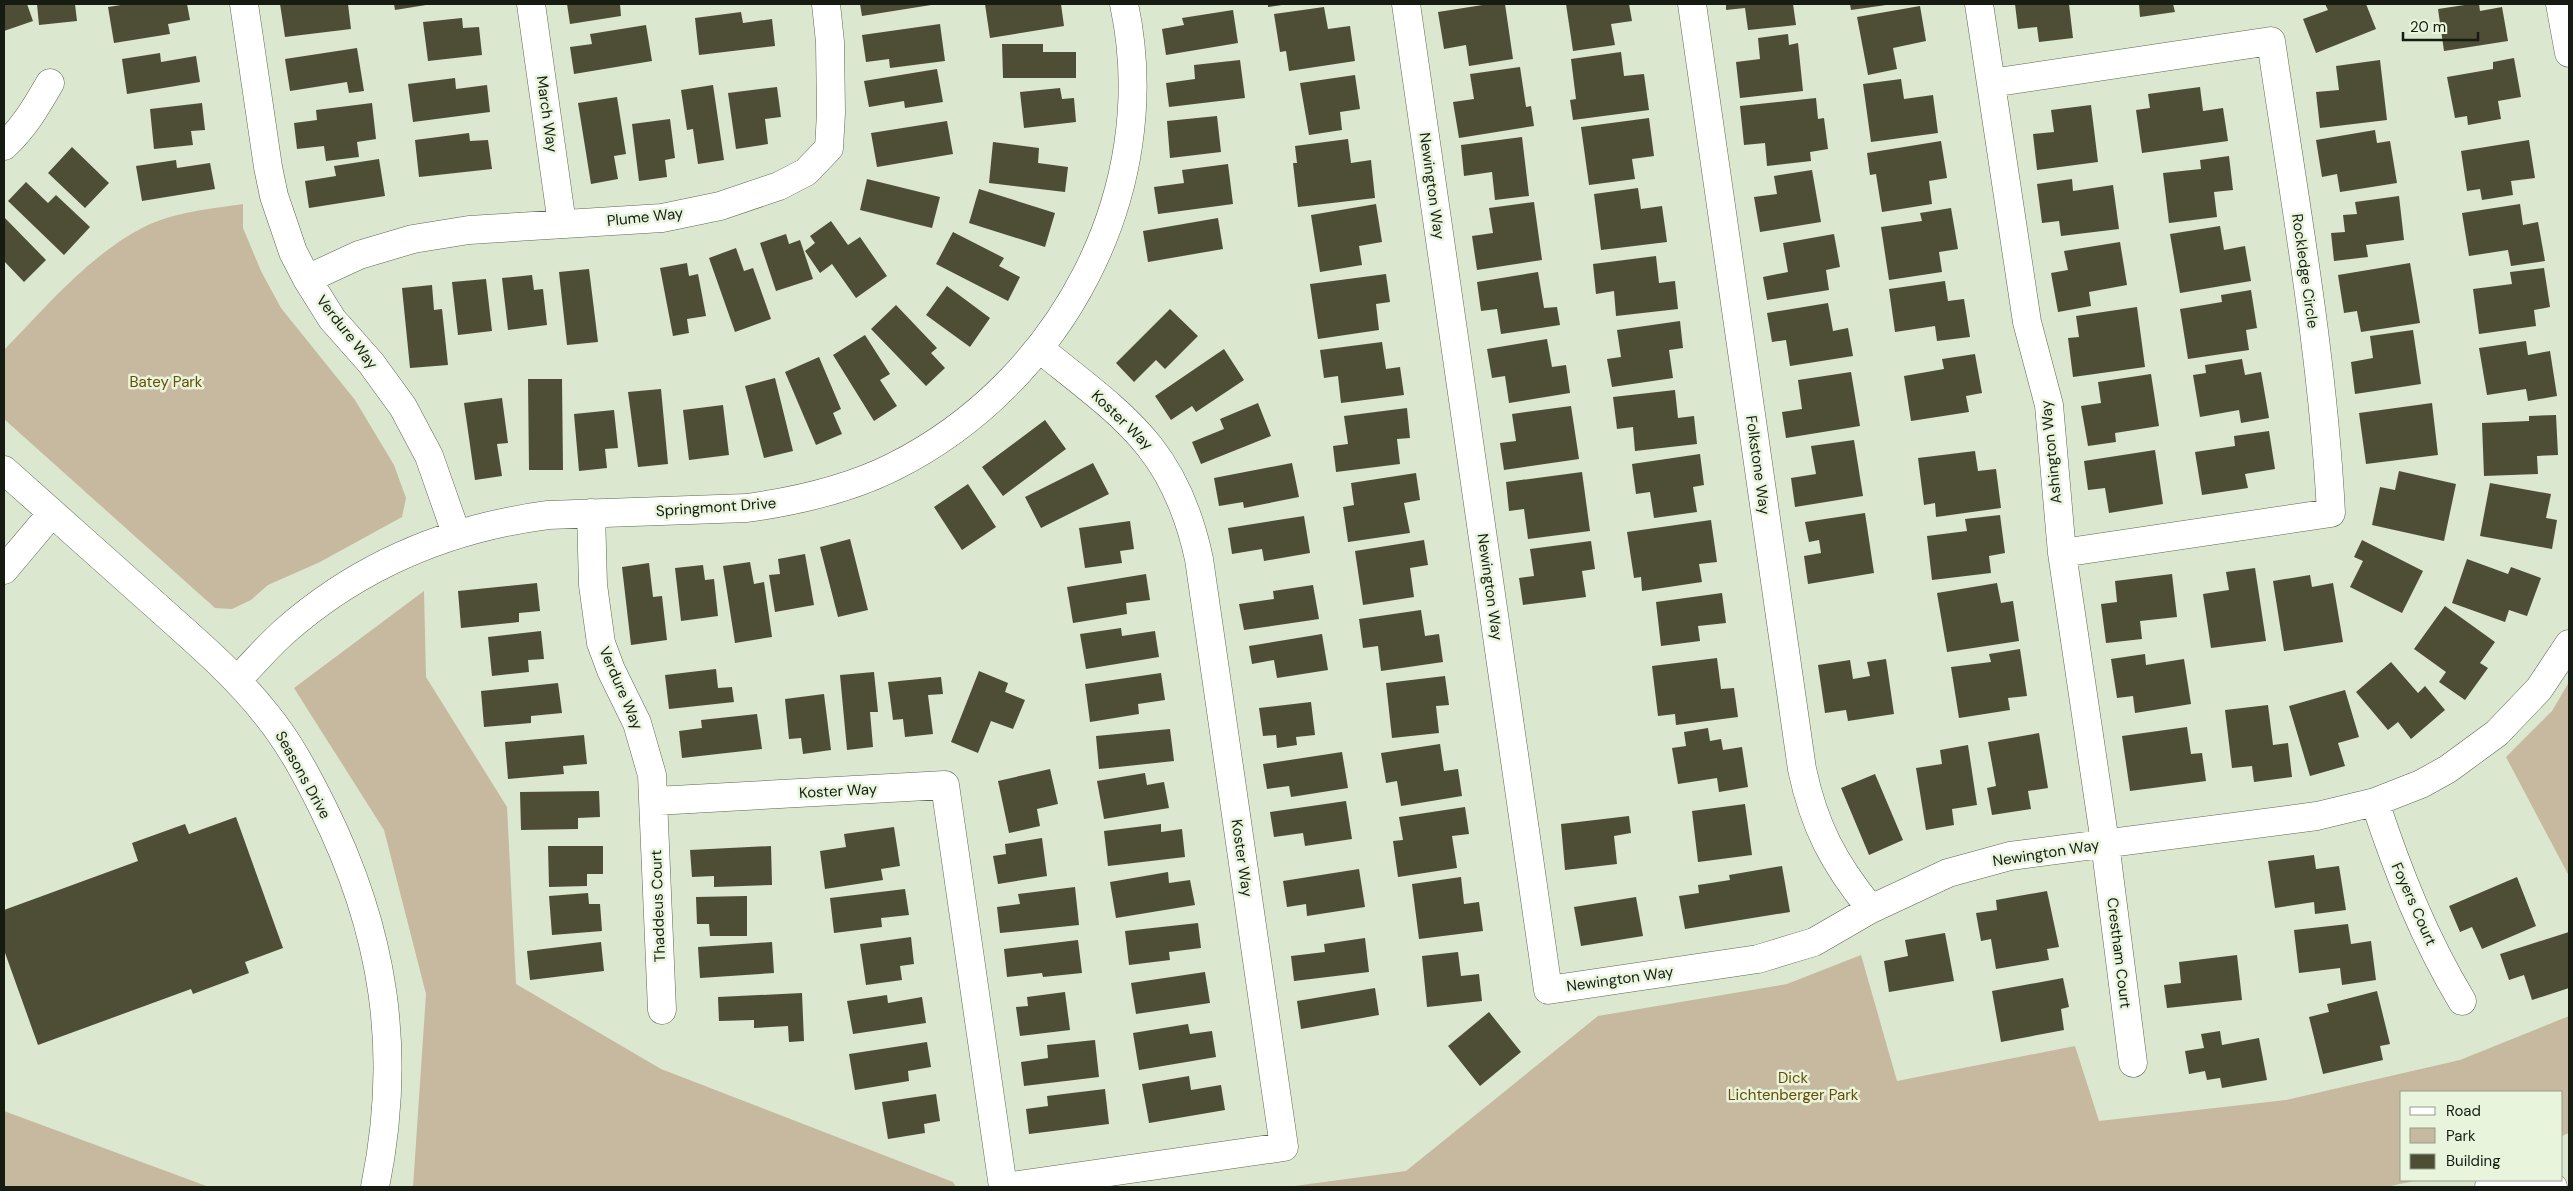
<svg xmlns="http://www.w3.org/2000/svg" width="2573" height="1191" font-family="'DM Sans',sans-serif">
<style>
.green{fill:#c7b99f}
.building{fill:#4e4e37}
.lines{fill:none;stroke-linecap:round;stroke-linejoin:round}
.minor-casing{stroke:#5d6752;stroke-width:29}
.minor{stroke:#fff;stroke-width:28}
.labels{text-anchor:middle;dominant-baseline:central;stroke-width:5;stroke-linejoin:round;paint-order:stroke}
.street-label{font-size:15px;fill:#171c13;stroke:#e8f4db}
.park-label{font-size:15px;fill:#674c01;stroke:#e8f4db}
</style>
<rect width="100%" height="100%" fill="#dbe7ce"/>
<path class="green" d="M243,204v24l18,43 20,37 74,92 39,65 12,33 -4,19 -82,45 -52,23 -17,15 -19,9 -17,-1 -211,-189v-69c42,-43 85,-95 140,-123 30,-15 66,-18 99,-23z
M424,591l2,86 81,130 9,177 145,85 292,113 3,5h-543l13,-193 -42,-164 -90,-142z
M2569,682v194l-63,-119 46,-46z
M1861,955l36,126 178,-35 24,75 187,-21 174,-40 109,-44v117l-7,3v-44h-160v88h17l-33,7h-1099l119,-16 192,-155 189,-32z
M4,1111l205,76h-205z"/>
<path class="building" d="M4,4h23l6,17 -29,10z
M37,4h38l2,17 -38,4z
M127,4h60l3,16 -22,4 2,10 -56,9 -6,-36z
M280,4h68l3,25 -66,8z
M394,4h32v1l-31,5z
M567,4h53l1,12 -51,8z
M860,4h71v1l-69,11z
M985,4h76l3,22 -74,12z
M1268,4h14v1l-14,2z
M1489,4h16l8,55 -44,7 -3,-21 -22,4 -6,-37z
M1566,4h63l3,17 -21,3 4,21 -42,6z
M1726,4h67l3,21 -48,5 -3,-22 -19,2z
M1850,4h36v1l-35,5z
M2015,4h54l4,34 -34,4 -2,-15 -19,2z
M2139,4h34l2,8 -35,5z
M2325,4h41l10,25 -60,24 -13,-34 25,-9z
M2471,4h8l1,7 22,-4 6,34 -64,10 -6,-42z
M1920,6l6,35 -33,7 4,21 -29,6 -11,-58z
M1324,7l4,22 22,-3 5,35 -66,10 -3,-20 -6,1 -6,-38z
M1233,10l5,33 -72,12 -4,-26 22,-4 -2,-7z
M741,12l2,11 29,-4 3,27 -76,9 -4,-37z
M462,18l1,10 16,-1 3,28 -54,6 -5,-39z
M940,24l5,37 -55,7 -1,-9 -23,3 -4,-27z
M646,25l6,36 -78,13 -4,-27 22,-3 -2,-10z
M1788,34l1,11 9,-2 5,48 -63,7 -4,-36 24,-3 -2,-21z
M1002,44h41v8h33v26h-73z
M357,48l7,43 -15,2 -2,-11 -57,9 -5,-32z
M1621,52l3,24 20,-2 5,36 -76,10 -3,-20 6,-1 -5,-40z
M160,53l1,9 35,-6 4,26 -73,12 -5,-35z
M2514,58l7,39 -23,4 3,18 -33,6 -1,-9 -12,2 -8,-41 46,-8v-7z
M1240,60l5,38 -76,9 -3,-24 29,-4 -1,-14z
M2380,60l7,60 -67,8 -4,-36 23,-2 -3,-24z
M1520,67l6,40 5,-1 3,20 -75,12 -6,-36 21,-3 -4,-25z
M937,69l6,33 -38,6 -1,-7 -35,6 -5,-26z
M1355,75l5,34 -20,3 2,18 -33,5 -9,-52z
M455,78l1,11 31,-4 3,27 -77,10 -5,-38z
M1901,79l3,20 29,-4 5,38 -67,9 -8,-58z
M713,85l11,75 -26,4 -5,-35 -6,1 -6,-40z
M777,87l4,30 -16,2 3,25 -32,5 -8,-56z
M2200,87l3,24 20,-3 5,33 -86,12 -6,-43 14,-2 -2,-14z
M1060,88l2,11 12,-1 2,24 -52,6 -4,-36z
M617,97l9,57 -12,2 4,23 -27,5 -13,-81z
M1816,98l2,21 6,-1 4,31 -18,3 1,9 -44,5 -2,-23 -21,2 -4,-39z
M202,103l3,27 -14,1 2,14 -39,4 -4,-40z
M372,103l4,36 -19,3 2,15 -33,4 -2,-15 -27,3 -3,-26 23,-3 -1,-10z
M2091,105l7,57 -61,8 -4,-36 21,-2 -3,-22z
M1217,116l4,36 -51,6 -3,-37z
M1649,118l5,38 -22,3 3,20 -46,6 -8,-58z
M670,119l5,39 -10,2 2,17 -28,4 -7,-57z
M947,121l6,33 -76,13 -6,-34z
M2375,130l2,13 13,-2 7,42 -57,9 -3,-18 -15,3 -6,-37z
M469,133l1,8 18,-1 4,29 -73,8 -4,-37z
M1522,137l7,59 -34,4 -3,-28 -28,4 -3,-31z
M1348,139l3,24 20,-3 4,38 -77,9 -5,-44h4l-2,-17z
M2529,140l6,38 -24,3 2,14 -31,5 -2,-11 -13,2 -6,-40z
M1941,141l6,37 -18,3 3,23 -50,8 -6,-38 -6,1 -3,-22z
M993,142l46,6 -1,15 30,4 -3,25 -76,-9z
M72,147l37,36 -24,25 -37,-35z
M2229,156l4,34 -19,2 3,25 -48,6 -6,-50 38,-4 -1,-9z
M379,159l6,37 -76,12 -4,-27 31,-5 -2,-10z
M176,160l1,8 33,-5 5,26 -73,12 -6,-35z
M1228,164l5,40 -75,10 -4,-27 30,-4 -2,-13z
M1812,170l9,52 -61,10 -6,-35 23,-3 -3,-18z
M867,179l73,18 -8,31 -72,-18z
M2072,179l1,12 40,-6 6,44 -58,7 -2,-15 -17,2 -5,-39z
M26,182l22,21 8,-8 34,32 -26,28 -56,-54z
M1638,188l3,21 21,-3 5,36 -66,8 -7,-56z
M979,189l76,24 -10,34 -76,-24z
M2399,196l5,44 -38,5 2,12 -34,4 -3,-28 14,-1 -2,-17 14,-1 -2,-12z
M1534,202l8,58 -65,10 -5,-34 21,-3 -4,-25z
M1376,204l6,38 -23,4 3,19 -42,7 -9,-57z
M2520,204l3,21 15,-3 7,39 -34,5 -3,-16 -39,6 -7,-43z
M1951,208l7,41 -19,3 3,20 -53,8 -8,-53 41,-6 -2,-8z
M4,217l42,43 -22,22 -20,-21z
M1218,218l5,31 -75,13 -5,-31z
M831,221l17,24 12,-8 27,39 -31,22 -24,-34 -12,9 -15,-22 10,-8 -5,-7z
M2220,226l4,24 21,-4 6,35 -71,12 -10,-59z
M953,232l51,26 -5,8 21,11 -12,24 -72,-37z
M786,234l3,10 11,-4 13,39 -37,12 -16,-48z
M1834,234l6,33 -14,3 3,20 -62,10 -4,-23 25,-5 -5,-29z
M2120,242l7,43 -38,7 2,14 -33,6 -7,-39 17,-3 -4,-19z
M736,248l8,23 9,-3 18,51 -36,13 -26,-74z
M1656,256l3,27 16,-2 3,28 -62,7 -2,-25 -18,3 -3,-30z
M687,263l2,13 9,-2 8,42 -19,3 2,14 -16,3 -13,-68z
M2410,263l10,60 -59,9 -4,-21 -13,2 -6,-38z
M2544,268l6,39 -16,3 2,16 -57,8 -6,-45 39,-5 -2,-12z
M589,269l9,73 -31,3 -8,-73z
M1538,272l6,36 13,-1 3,18 -59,9 -4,-25 -16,2 -4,-29z
M1386,274l4,28 -14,2 3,26 -61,9 -8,-55z
M532,275l2,15 9,-1 4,36 -39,5 -6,-52z
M486,279l6,52 -34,4 -6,-53z
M1945,281l3,20 16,-2 6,38 -33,4 -2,-15 -40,6 -6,-43z
M432,285l2,25 8,-1 6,56 -38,3 -8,-80z
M947,286l43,32 -20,29 -44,-32z
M2251,290l6,38 -11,2 3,20 -61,9 -8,-50 42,-7 -1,-7z
M1828,303l5,28 15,-3 5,28 -63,10 -4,-26 -14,2 -5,-29z
M896,305l41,43 -6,5 14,15 -19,18 -55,-57z
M2137,307l8,60 -72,10 -5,-39 11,-1 -3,-21z
M1170,309l28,27 -33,33 -9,-9 -22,22 -18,-19z
M1680,321l3,27 -14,2 4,28 -61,9 -5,-28 14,-2 -4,-27z
M2413,330l8,54 -66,10 -4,-32 22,-4 -3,-22z
M865,335l25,39 -10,6 17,26 -23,15 -41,-66z
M1547,339l5,28 14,-2 4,28 -61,10 -4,-27 -13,2 -5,-29z
M2526,341l2,14 22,-4 7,45 -29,5 -2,-12 -39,6 -8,-47z
M1382,342l4,27 14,-2 4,28 -63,8 -3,-27 -14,2 -4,-28z
M1224,349l20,31 -48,32 -4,-6 -21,14 -16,-24z
M1975,354l7,39 -16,3 3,16 -58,9 -7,-45 40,-7 -2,-10z
M819,357l22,52 -8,4 9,21 -26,11 -31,-73z
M2242,359l3,16 16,-3 8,46 -28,5 -2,-13 -39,7 -7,-42 13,-2 -1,-8z
M1851,372l9,54 -74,12 -4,-26 20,-3 -4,-29z
M2151,374l8,52 -44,7 1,9 -28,4 -7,-40 20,-3 -3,-21z
M775,378l18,73 -29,7 -19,-72z
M528,379h34l1,91h-34z
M661,389l7,75 -30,3 -10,-75z
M1675,390l3,28 16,-2 3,28 -62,7 -2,-24 -16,2 -4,-32z
M502,398l6,45 -11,1 5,32 -27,4 -11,-77z
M1258,403l13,33 -70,28 -9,-22 32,-13 -4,-10z
M2432,403l6,52 -72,9 -7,-51z
M723,405l6,50 -40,5 -6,-50z
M1571,406l8,53 -75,11 -4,-27 16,-2 -4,-27z
M1407,408l3,30 -13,1 3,25 -64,8 -3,-26 15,-2 -4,-28z
M614,410l4,38 -13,1 2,19 -28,3 -5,-57z
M2556,415l2,40 -21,1 1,18 -54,2 -2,-53 47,-2v-5z
M1045,420l21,29 -63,47 -21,-29z
M2269,431l6,38 -30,5 3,14 -46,7 -7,-43 40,-6 -1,-10z
M1854,440l9,56 -68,11 -4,-29 25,-4 -5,-28z
M2155,450l8,54 -54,9 -4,-25 -17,2 -4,-29z
M1975,451l3,20 18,-2 5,39 -65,9 -1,-14 -11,2 -6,-47z
M1700,454l4,31 -11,2 4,25 -43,6 -4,-26 -14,2 -4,-30z
M1093,463l16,31 -68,34 -16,-31z
M1292,463l7,34 -55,11 -1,-6 -24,4 -5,-28z
M2399,471l57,13 -12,57 -72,-16 8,-38 15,3z
M1582,472l8,59 -62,8 -4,-30 -15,2 -3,-29z
M1416,473l4,27 -16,3 6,30 -62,9 -5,-35 11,-2 -3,-22z
M2490,483l61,11 -5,24 11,2 -5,29 -72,-13z
M968,484l28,43 -34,23 -28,-43z
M1865,513l9,60 -66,11 -4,-28 17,-3 -2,-13 -10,2 -4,-20z
M2000,515l5,38 -16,3 2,17 -59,7 -5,-44 40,-5 -2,-12z
M1304,516l6,37 -46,8 -2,-12 -30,5 -4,-26z
M1711,520l6,42 -18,2 3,18 -60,9 -1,-14 -7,1 -7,-46z
M1130,521l4,28 -14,2 2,12 -37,5 -6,-40z
M850,539l18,71 -30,7 -18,-70z
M1424,540l4,25 -18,3 4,29 -51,8 -8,-54z
M2362,540l61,31 -21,42 -52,-26 13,-26 -9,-4z
M1591,541l4,28 -13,2 4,26 -63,8 -4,-27 15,-2 -4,-27z
M805,554l9,51 -39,7 -6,-37 11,-1 -2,-15z
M2467,559l41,15 3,-7 30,11 -14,38 -18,-6 -4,12 -53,-19z
M750,562l4,22 10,-2 8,55 -37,6 -12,-77z
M649,563l4,34 9,-1 5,44 -36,5 -9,-78z
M703,565l2,15 9,-1 4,37 -37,5 -6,-53z
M2255,568l11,73 -55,7 -8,-54 26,-4 -3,-18z
M1146,574l4,26 -24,3 1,11 -54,9 -6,-36z
M2172,574l5,43 -37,4 2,18 -36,4 -5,-39 16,-2 -2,-21z
M2310,575l2,12 21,-4 10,59 -59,9 -11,-70z
M537,583l3,28 -21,2v9l-58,6 -3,-37z
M1997,583l4,20 12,-2 6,40 -72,11 -10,-59z
M1313,585l6,34 -75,11 -5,-26 35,-5 -1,-8z
M1722,593l4,30 -28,3 2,15 -39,5 -5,-44z
M2445,606l50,36 -15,21 8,5 -23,32 -26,-18 7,-10 -32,-23z
M1421,610l4,26 14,-2 4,28 -62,9 -3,-25 -15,2 -4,-29z
M1121,628l1,8 33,-5 4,26 -73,12 -6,-35z
M541,631l3,28 -16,1 1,12 -37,4 -4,-39z
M1322,634l6,36 -51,8 -3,-18 -22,4 -3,-18z
M2020,649l7,47 -19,2 2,12 -51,8 -8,-51 40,-5 -2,-8z
M2145,654l1,11 38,-6 7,45 -56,9 -2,-17 -16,2 -6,-39z
M1717,658l4,31 13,-1 4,29 -62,8 -1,-11 -17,2 -6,-50z
M1886,659l8,55 -46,7 -2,-11 -21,3 -7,-48 32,-5 3,19 17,-3 -3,-14z
M2391,662l27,31 7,-7 20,24 -34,29 -13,-17 -10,8 -32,-38z
M716,669l2,19 14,-1 2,15 -65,7 -4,-34z
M979,671l29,12 -3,9 20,8 -12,29 -22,-8 -13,32 -27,-11z
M874,672l4,40h-8l3,35 -26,3 -7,-75z
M1161,673l4,27 -27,4 1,10 -49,8 -5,-38z
M1445,676l4,29 -13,1 3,27 -47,5 -6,-55z
M941,677l2,17 -15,1 5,39 -28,3 -2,-18 -10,1 -5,-38z
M558,683l4,30 -31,3v7l-47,4 -3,-36z
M2345,690l14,47 -21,6 7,23 -35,10 -21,-70z
M824,694l7,56 -28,4 -2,-16 -12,1 -4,-40z
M1311,702l4,33 -19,2 1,8 -20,3 -1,-13 -13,1 -4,-28z
M2268,705l5,40 15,-2 4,34 -38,5 -2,-16 -20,2 -7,-58z
M757,714l5,35 -80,9 -3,-27 23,-3 -1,-8z
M2187,727l4,27 11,-1 4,28 -76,10 -8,-55z
M1708,728l2,13 11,-2 2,11 19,-3 6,40 -29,5 -2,-14 -39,6 -6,-36 14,-2 -2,-14z
M1170,729l4,32 -75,8 -3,-33z
M2039,733l9,55 -20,3 3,18 -39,6 -5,-27 9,-2 -8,-44z
M584,735l3,29 -24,2 1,8 -56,5 -3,-37z
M1440,744l4,27 14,-2 4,27 -61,10 -4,-25 -11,2 -5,-30z
M1968,745l9,60 -25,4 2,16 -28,5 -10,-62 26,-4 -2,-14z
M1342,752l6,36 -57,9 -2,-11 -22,3 -4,-25z
M1050,769l8,35 -21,5 3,17 -31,7 -11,-52z
M1145,773l2,12 17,-3 5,26 -65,11 -7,-38z
M1875,774l28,66 -34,15 -28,-67z
M599,791l1,26 -22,1v11l-57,1 -1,-38z
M1346,801l6,38 -47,7 -2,-13 -29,4 -4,-25z
M1745,804l7,51 -54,7 -6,-51z
M1465,807l4,27 -17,2 5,32 -59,9 -5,-36 10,-1 -4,-23z
M1629,816l2,17 -17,3 3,28 -52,6 -4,-46z
M236,817l47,131 -38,14 4,11 -56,21 -2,-5 -153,56 -34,-95v-40l134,-49 -6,-18 53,-19 4,10z
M1161,824v8l21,-3 3,28 -77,9 -4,-35z
M894,827l6,39 -19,3 2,11 -58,9 -5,-38 26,-4 -2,-13z
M1042,838l5,38 -49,8 -5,-28 13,-2 -1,-10z
M548,846h55v28h-16v12l-38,1z
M771,846l1,39 -58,2v-11l-22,1 -2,-27z
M2314,855l2,14 23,-3 7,44 -31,4 -1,-12 -39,6 -7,-47z
M1782,866l8,46 -105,17 -6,-33 20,-3 -1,-8 32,-5 -1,-5z
M1359,869l6,38 -58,9 -1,-12 -19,3 -4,-26z
M1168,872l1,11 21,-3 5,25 -79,13 -6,-36z
M1461,877l3,27 15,-2 4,29 -64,8 -7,-55z
M2517,877l19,49 -54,23 -10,-22 -12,5 -11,-26z
M1075,887l4,38 -79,8 -3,-26 23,-3 -2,-10z
M905,889l4,26 -28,3 1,9 -48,6 -4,-35z
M2047,891l12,56 -12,2 2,11 -53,9 -5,-30 -10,2 -5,-28 21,-3 -1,-10z
M588,893l1,11h11l2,27 -50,4 -3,-39z
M747,896v40h-37l-1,-12h-12l-1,-27z
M1636,897l7,39 -62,10 -7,-39z
M1198,923l3,25 -32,4 1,8 -41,5 -4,-34z
M2348,924l3,20 20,-3 5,39 -34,5 -2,-17 -41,5 -5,-43z
M2569,932v56l-37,12 -8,-25 -15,5 -9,-26z
M1945,933l9,48 -65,11 -5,-31 24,-5 -3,-16z
M911,937l3,27 -14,2 2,14 -36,5 -6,-41z
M1365,938l4,34 -75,9 -3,-25 34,-4 -1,-8z
M1078,940l4,33 -39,4 -1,-4 -35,4 -3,-28z
M601,942l3,29 -74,9 -3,-29z
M772,942l2,31 -74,5 -2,-31z
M1458,952l3,24 18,-2 3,27 -55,6 -5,-51z
M2237,955l5,45 -75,8 -3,-23 17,-2 -2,-21z
M1205,972l5,31 -74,11 -5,-31z
M2063,978l6,29 -8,2 3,21 -63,12 -9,-51z
M1375,988l4,27 -78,14 -4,-28z
M2377,991l13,53 -10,2 3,14 -60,14 -14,-57 20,-5 -2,-8z
M1065,992l5,38 -50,6 -4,-29 12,-1 -1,-9z
M802,993l2,48 -15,1 -1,-16 -34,2v-8l-35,1 -1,-24z
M887,995l1,8 34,-6 4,26 -73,11 -6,-33z
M1489,1012l32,40 -41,34 -32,-40z
M1188,1024l2,10 22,-3 4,26 -77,13 -6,-37z
M2220,1031l2,14 37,-7 8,42 -45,8 -2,-10 -13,2 -2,-9 -16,3 -4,-23 19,-3 -3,-14z
M1095,1040l4,37 -75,9 -3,-24 27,-4 -1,-13z
M927,1042l4,25 -23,4 1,10 -54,9 -6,-36z
M1189,1076l2,14 30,-5 4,25 -76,13 -7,-39z
M1105,1089l4,35 -80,10 -3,-25 22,-3 -1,-10z
M936,1094l4,27 -16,3 1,9 -37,6 -6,-37z"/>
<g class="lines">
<defs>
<path id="minor" d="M244,4l24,163 6,29 19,56 14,27 25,40 39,44 32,44 26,49 27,77
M531,4l31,220
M1406,4l142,986 210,-31 56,-17 57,-33 77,-36 62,-17 307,-40 58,-14 46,-18 27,-15 49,-36 42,-44 30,-45
M1692,4l110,765c12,57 32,95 69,140
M1979,4l48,318 22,83 13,148 43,290 28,220
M2560,4l9,49
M1991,83l280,-42c23,157 52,314 60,472l-269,40
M4,146c20,-18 32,-39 46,-63
M307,279l52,-24 54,-16 56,-9 193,-12 58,-12 59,-20 27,-14 23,-24 2,-35 -1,-71 -4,-38
M4,470c49,44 99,88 148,132 40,36 81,70 114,112 23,28 40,60 56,92 62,124 81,245 53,381
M591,513l2,72 8,58 10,27 26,53 15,52 10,235
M4,570l48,-57
M237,680c16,-16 31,-34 48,-49 75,-66 164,-103 263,-116l199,-7c50,-7 100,-18 146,-41 168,-84 271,-276 231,-463
M655,801l290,-16 58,402
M2375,802c23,70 49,136 87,199
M2537,1180l8,1 8,6
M1005,1187l279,-40 -85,-588c-24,-112 -76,-143 -159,-210
M2489,1187l37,-7"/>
</defs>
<use href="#minor" class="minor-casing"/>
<use href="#minor" class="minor"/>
</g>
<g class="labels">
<g class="street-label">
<text transform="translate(547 114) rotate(82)">March Way</text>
<text transform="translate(1432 186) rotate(82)">Newington Way</text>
<text transform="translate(645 217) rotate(-6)">Plume Way</text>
<text transform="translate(2305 271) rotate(82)">Rockledge Circle</text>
<text transform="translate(347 332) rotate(52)">Verdure Way</text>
<text transform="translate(1122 420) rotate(44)">Koster Way</text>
<text transform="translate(2051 452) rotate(-96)">Ashington Way</text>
<text transform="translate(1758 465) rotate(82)">Folkstone Way</text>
<text transform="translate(716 507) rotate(-4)">Springmont Drive</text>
<text transform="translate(1490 587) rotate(82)">Newington Way</text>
<text transform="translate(621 688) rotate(67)">Verdure Way</text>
<text transform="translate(303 775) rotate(61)">Seasons Drive</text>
<text transform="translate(838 791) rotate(-3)">Koster Way</text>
<text transform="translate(2046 853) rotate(-9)">Newington Way</text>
<text transform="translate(1242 858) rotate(82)">Koster Way</text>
<text transform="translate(2414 904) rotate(66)">Foyers Court</text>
<text transform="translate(658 906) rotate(-92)">Thaddeus Court</text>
<text transform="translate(2119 953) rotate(83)">Crestham Court</text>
<text transform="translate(1620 979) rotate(-8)">Newington Way</text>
</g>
<g class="park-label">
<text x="166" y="382">Batey Park</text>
<text x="1793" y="1078">Dick<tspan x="1793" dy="17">Lichtenberger Park</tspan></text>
</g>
</g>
<rect width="2573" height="1191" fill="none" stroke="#171c13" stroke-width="10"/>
<rect x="2400" y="1091" width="162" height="90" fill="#e8f4db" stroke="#949e8b"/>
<rect x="2410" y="1107" width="25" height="8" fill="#ffffff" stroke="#949e8b"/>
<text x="2446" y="1116" font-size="15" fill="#171c13">Road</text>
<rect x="2410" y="1128" width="25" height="15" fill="#c7b99f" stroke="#949e8b"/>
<text x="2446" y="1141" font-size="15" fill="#171c13">Park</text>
<rect x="2410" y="1154" width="25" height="15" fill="#4e4e37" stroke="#949e8b"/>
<text x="2446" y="1166" font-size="15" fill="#171c13">Building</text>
<path d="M2403 32v8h75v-8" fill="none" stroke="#171c13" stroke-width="2.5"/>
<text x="2410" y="32" font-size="15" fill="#171c13" stroke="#e8f4db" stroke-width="4" paint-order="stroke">20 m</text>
</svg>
